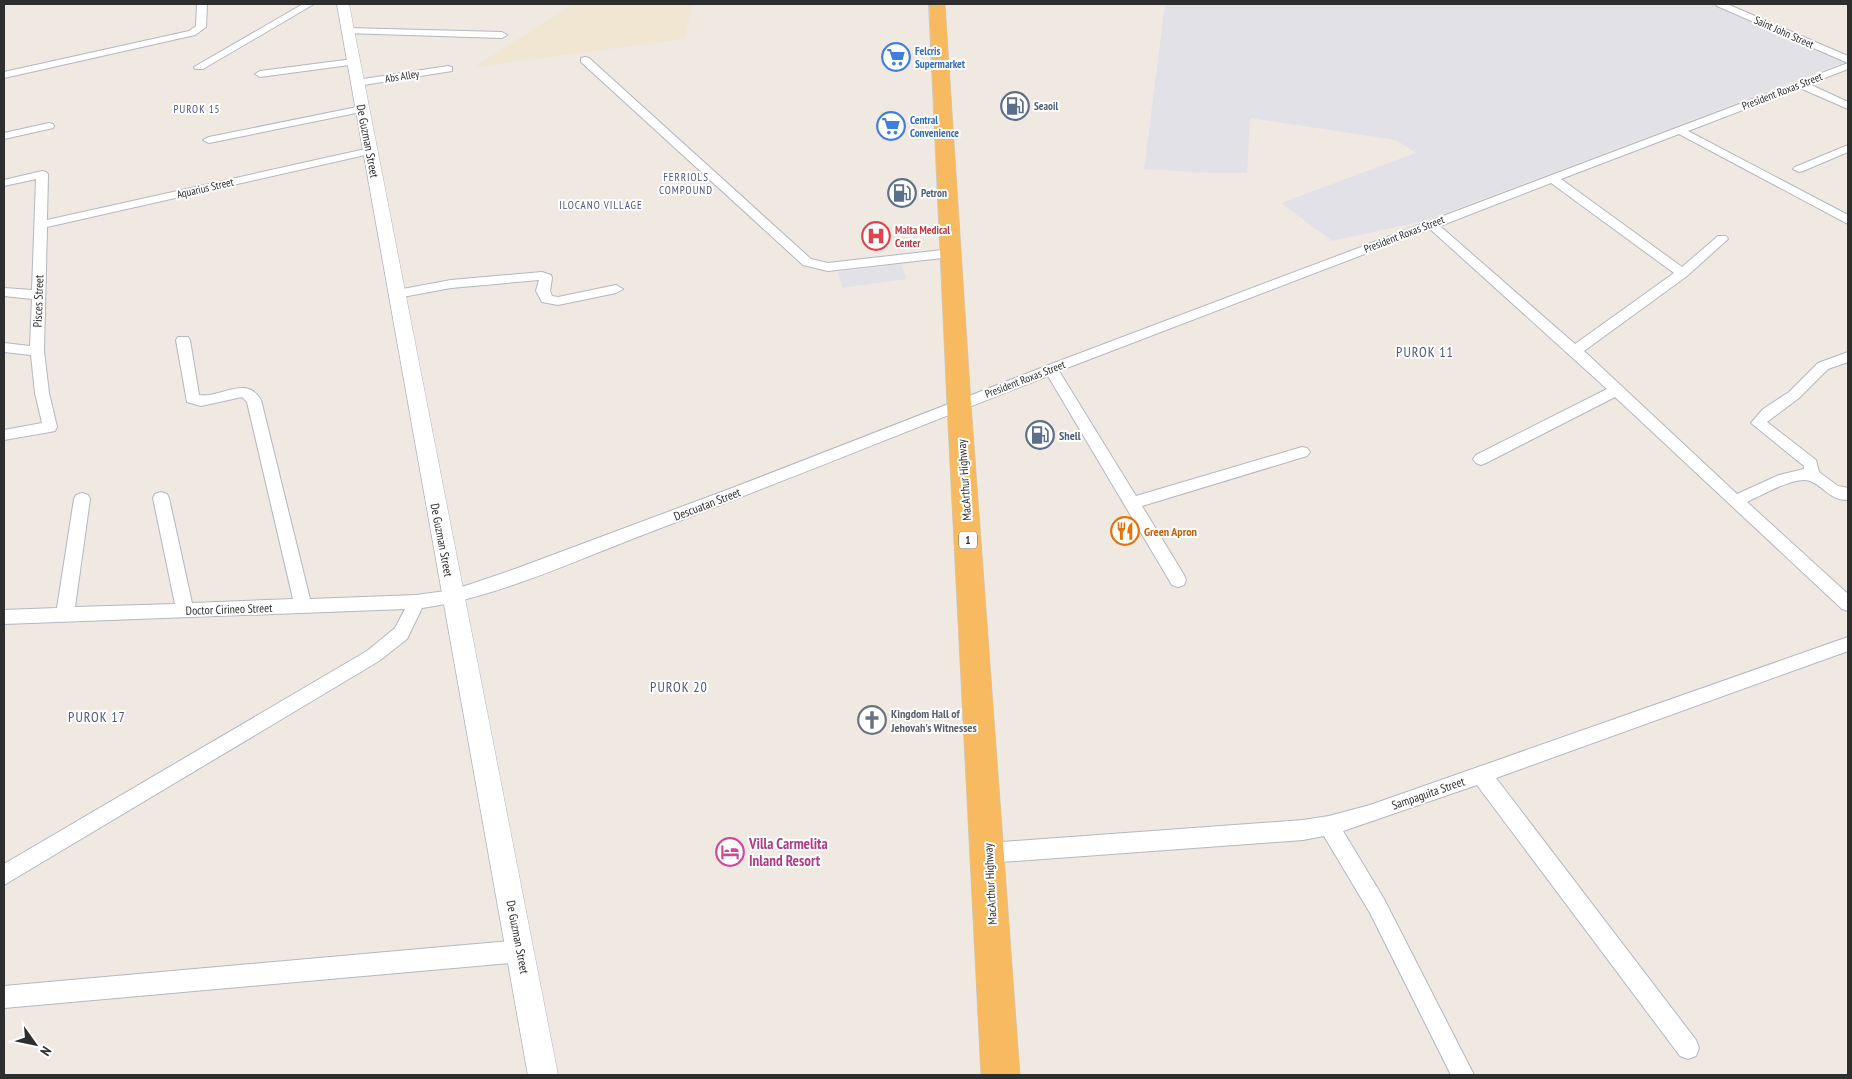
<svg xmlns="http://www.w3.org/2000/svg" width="1852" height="1079" font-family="'PT Sans Narrow',sans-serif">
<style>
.industrial{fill:#e3e1e8}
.education{fill:#f0e6d1}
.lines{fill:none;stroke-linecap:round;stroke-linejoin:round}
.minor-casing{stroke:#b4b7c1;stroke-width:2}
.tertiary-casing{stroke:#b4b7c1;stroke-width:1}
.trunk-casing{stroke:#c9c9c9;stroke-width:1}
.minor{fill:#fff;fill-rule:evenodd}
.tertiary{fill:#fff;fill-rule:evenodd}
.trunk{fill:#f8ba60;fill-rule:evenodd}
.labels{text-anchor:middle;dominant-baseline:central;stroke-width:4;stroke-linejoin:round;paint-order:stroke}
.far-street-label{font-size:11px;fill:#2e2e2e;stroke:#fff}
.far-shop-label{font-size:11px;font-weight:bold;fill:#366cbe;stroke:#fff;text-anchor:start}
.far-service-label{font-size:11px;font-weight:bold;fill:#4e5e75;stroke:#fff;text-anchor:start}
.far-neighbourhood-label{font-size:11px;letter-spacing:1px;fill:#4d5680;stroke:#fff}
.far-health-label{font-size:11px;font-weight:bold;fill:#be3a42;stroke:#fff;text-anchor:start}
.shield{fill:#fff;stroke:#6d6d6d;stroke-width:1}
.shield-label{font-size:11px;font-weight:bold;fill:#2e2e2e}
.street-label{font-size:12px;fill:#2e2e2e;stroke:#fff}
.service-label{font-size:12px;font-weight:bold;fill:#4e5e75;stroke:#fff;text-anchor:start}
.food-label{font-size:12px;font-weight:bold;fill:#c56008;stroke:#fff;text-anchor:start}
.worship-label{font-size:12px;font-weight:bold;fill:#5b616d;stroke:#fff;text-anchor:start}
.neighbourhood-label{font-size:14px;letter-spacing:1px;fill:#4d5680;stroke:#fff}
.near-hotel-label{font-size:15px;font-weight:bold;fill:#b23c85;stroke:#fff;text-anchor:start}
</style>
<rect width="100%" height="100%" fill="#efe9e1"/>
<path class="industrial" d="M1165,4h550l130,58 -421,159 -92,20 -51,-38 135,-50 -20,-13 -146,-22 -3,55h-40l-63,-4z
M901,264l6,15 -65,9 -4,-16z"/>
<path class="education" d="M573,4h120l-9,35 -210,28z"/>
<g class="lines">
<defs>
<path id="minor" d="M197,4h10l-1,23 -11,8 -191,43v-6l185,-41 7,-5z
M303,4h11l-111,65h-8l-1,-2z
M1716,4h11l121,52v13l-39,15 39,18v7l-48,-21 -112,43 160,84v9l-169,-90 -118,45 121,88 36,-31h8l2,3 -41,37 -103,75 153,143 42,-19 25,-6v-3l-53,-43 12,-14 26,-17 29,-29 30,-11v10l-20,7 -29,29 -32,24 49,38 3,12 19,14 10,2v12c-19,0 -23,-13 -38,-19 -14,-6 -49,15 -63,21l101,92v17l-6,-2 -227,-212 -129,66 -5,2 -5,-2 -3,-4 3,-4 131,-66 -177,-160 -371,142 77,125 166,-49 5,1 3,4 -3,4 -165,50 42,69 2,5 -2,5 -6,2 -6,-2 -124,-209c-136,53 -271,108 -408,160 -68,26 -145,62 -218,72l-15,31 -28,22 -375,224v-21l363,-213 28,-23 10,-19 -401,15v-14l53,-2 17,-109 2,-4 6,-2 6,2 2,4 -15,108 100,-3 -22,-106 2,-4 6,-2 6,2 2,4 23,105 101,-4 -46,-197 -5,-5 -41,9 -14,-4 -11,-62 2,-3h10l2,3 9,55c21,4 47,-21 62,5l49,199 106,-4 37,-5 62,-21 225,-84 306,-119 802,-303 -131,-57zM1551,183l123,90 -99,71 -135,-118z
M348,28l154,4 5,3 -5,3 -157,-5v-4z
M585,57l4,1 222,201 17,4 123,-14 6,4 -6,4 -123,14 -25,-6 -222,-203v-4z
M353,59l4,1v4l-97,13 -5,-3 5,-3z
M448,66l4,1v4l-95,15 -5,-3 5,-3z
M362,106l4,1 1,2 -1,2 -157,32 -6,-3 6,-3z
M49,123l4,1 1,2 -1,2 -49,11v-6z
M1848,145v7l-45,19 -4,1 -6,-3 2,-2z
M370,148l6,3 -2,2 -327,74 -3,124 5,42 8,34 -2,4 -5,1 -46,8v-10l38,-7 -7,-30 -4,-38 -27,-3v-9l26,3 2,-47 -28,-3v-8l28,2 4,-111 -32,7v-6l38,-9 4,1 2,2 -1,46z
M542,272l9,3 1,3 -2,13 2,5 6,1 58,-12 7,4 -7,4 -58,12 -16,-3 -6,-11 3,-11 -88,8 -54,10 -7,-4 7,-4 54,-10z
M1848,637v14l-352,127 200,262 3,8 -3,8 -8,3 -8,-3 -203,-271 -134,46 41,68 90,176h-23l-81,-162 -46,-77 -21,4 -315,23 -7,-3 -3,-7 3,-7 7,-3 315,-23 26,-4 41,-11z
M521,940l8,3 3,8 -3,8 -8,3 -517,46v-22z"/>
<path id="tertiary" d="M337,4h12l209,1071h-30z"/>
<path id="trunk" d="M929,4h16l26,400 49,671h-39l-34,-671z"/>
</defs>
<use href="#minor" class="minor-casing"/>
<use href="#tertiary" class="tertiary-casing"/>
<use href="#trunk" class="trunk-casing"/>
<use href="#minor" class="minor"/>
<use href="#tertiary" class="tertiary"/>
<use href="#trunk" class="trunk"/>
</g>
<defs>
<symbol id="supermarket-ring" viewBox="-11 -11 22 22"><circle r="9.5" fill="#fff" stroke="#3f7fe0" stroke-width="1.5"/><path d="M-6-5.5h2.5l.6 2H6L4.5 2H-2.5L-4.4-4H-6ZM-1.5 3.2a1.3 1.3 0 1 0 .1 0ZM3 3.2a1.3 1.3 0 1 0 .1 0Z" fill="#3f7fe0"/></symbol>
<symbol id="fuel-ring" viewBox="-11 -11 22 22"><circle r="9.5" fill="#fff" stroke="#5c6f8a" stroke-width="1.5"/><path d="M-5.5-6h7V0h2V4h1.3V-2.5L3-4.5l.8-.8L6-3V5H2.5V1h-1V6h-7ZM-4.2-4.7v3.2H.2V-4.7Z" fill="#5c6f8a"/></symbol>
<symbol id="hospital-ring" viewBox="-11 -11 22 22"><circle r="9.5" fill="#fff" stroke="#e0444e" stroke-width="1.5"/><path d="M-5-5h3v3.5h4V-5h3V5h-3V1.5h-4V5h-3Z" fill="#e0444e"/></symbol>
<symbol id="restaurant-ring" viewBox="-11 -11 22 22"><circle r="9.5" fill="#fff" stroke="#e8710a" stroke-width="1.5"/><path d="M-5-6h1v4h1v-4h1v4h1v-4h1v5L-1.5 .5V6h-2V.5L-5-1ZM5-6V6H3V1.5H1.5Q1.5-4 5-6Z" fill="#e8710a"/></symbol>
<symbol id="church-ring" viewBox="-11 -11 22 22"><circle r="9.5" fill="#fff" stroke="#6b7280" stroke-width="1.5"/><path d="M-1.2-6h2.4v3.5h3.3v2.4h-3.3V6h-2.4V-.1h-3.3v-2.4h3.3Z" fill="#6b7280"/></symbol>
<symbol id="hotel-ring" viewBox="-11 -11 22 22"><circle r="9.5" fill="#fff" stroke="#d1479c" stroke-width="1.5"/><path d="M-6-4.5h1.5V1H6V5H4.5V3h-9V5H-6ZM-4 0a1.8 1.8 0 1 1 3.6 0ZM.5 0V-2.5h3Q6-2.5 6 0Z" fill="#d1479c"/></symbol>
</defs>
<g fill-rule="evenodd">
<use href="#supermarket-ring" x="880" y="41" width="32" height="32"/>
<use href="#fuel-ring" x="999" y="90" width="32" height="32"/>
<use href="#supermarket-ring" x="875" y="110" width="32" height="32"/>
<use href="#fuel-ring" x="886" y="177" width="32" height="32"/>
<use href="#hospital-ring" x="860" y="220" width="32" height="32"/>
<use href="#fuel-ring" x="1024" y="419" width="32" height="32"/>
<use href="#restaurant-ring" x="1109" y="515" width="32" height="32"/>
<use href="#church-ring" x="856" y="704" width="32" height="32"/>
<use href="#hotel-ring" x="714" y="836" width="32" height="32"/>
</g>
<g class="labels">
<g class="far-street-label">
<text transform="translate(1784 32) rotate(24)">Saint John Street</text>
<text transform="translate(402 76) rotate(-9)">Abs Alley</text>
<text transform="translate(1782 91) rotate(-21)">President Roxas Street</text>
<text transform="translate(205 188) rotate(-13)">Aquarius Street</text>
<text transform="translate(1404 234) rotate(-21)">President Roxas Street</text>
<text transform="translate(1025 379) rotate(-21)">President Roxas Street</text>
</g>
<g class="far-shop-label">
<text x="915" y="51">Felcris<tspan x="915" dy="13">Supermarket</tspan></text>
<text x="910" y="120">Central<tspan x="910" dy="13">Convenience</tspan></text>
</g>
<g class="far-service-label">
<text x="1034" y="106">Seaoil</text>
<text x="921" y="193">Petron</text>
</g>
<g class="far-neighbourhood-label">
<text x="197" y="109">PUROK 15</text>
<text x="686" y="177">FERRIOLS<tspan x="686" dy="13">COMPOUND</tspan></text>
<text x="601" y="205">ILOCANO VILLAGE</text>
</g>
<g class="far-health-label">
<text x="895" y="230">Malta Medical<tspan x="895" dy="13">Center</tspan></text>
</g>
<rect class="shield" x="959" y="531.5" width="18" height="17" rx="4"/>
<g class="shield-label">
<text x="968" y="540">1</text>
</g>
<g class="street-label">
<text transform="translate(368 141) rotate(79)">De Guzman Street</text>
<text transform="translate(38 301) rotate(-88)">Pisces Street</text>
<text transform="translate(964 480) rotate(-94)">MacArthur Highway</text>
<text transform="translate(707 504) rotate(-21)">Descuatan Street</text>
<text transform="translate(442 540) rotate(79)">De Guzman Street</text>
<text transform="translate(229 609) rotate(-2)">Doctor Cirineo Street</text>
<text transform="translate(1428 793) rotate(-19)">Sampaguita Street</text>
<text transform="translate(990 884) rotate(-93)">MacArthur Highway</text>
<text transform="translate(518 937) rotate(79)">De Guzman Street</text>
</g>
<g class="service-label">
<text x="1059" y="435">Shell</text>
</g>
<g class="food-label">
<text x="1144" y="531">Green Apron</text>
</g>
<g class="worship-label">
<text x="891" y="713">Kingdom Hall of<tspan x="891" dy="14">Jehovah's Witnesses</tspan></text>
</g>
<g class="neighbourhood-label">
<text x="1425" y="352">PUROK 11</text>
<text x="679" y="687">PUROK 20</text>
<text x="97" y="717">PUROK 17</text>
</g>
<g class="near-hotel-label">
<text x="749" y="843">Villa Carmelita<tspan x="749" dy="17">Inland Resort</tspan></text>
</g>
</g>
<rect width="1852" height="1079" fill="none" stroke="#2e2e2e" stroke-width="10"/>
<g transform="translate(35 1044) rotate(123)" stroke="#ffffff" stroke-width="4" paint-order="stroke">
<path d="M0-4L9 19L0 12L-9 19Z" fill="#2e2e2e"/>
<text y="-8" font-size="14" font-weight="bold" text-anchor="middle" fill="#2e2e2e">N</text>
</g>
</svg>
